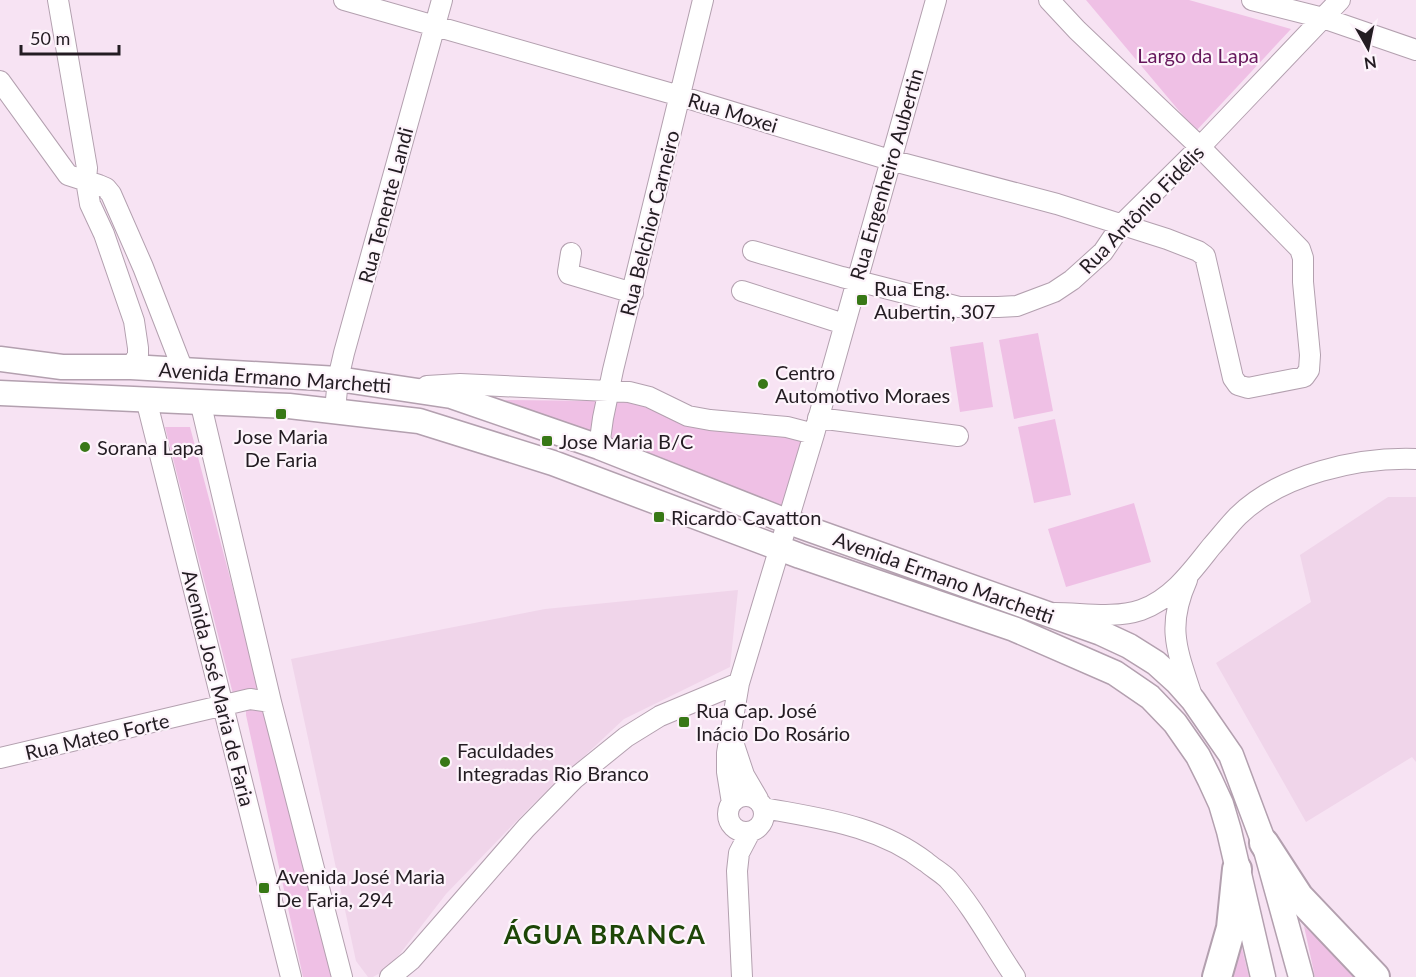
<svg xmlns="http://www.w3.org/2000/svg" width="1416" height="977" font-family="Lato,sans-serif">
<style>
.built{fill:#f0d5ea}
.green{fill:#efc0e5}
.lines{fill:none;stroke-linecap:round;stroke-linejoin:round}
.minor-casing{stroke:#b3a0af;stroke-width:22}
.major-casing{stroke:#b3a0af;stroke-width:27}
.highway-casing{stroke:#b3a0af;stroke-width:32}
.minor{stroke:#fff;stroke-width:20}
.major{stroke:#fff;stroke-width:24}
.highway{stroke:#fff;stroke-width:28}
.poi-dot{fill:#387816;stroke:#fdf4fb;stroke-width:2}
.labels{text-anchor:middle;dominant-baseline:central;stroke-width:4.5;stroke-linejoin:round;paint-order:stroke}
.park-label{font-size:20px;fill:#66175c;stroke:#fdf4fb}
.street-label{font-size:20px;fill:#231c22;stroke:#fdf4fb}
.poi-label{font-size:20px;fill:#231c22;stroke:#fdf4fb;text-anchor:start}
.district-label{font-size:26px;font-weight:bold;letter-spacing:1.5px;fill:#1d4607;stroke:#fdf4fb}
</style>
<rect width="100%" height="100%" fill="#f7e3f3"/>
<path class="built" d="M1388,497h28v265l-4,-5 -106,65 -90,-159 95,-61 -11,-47z
M738,590l-8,77 -106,52 -92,86 -86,89 -57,74 -16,9h-5l-12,-16 -65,-302 254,-50z"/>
<path class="green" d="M1086,0h103l102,29 -95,102z
M1038,333l15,78 -39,8 -15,-79z
M983,342l10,65 -33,5 -10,-65z
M504,400l97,1 -6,35z
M629,400l173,41 -20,65 -174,-66 8,-39z
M1055,419l16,76 -37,8 -16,-76z
M165,427h25l69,260 -9,5 -17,2z
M1134,503l17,59 -85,25 -18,-58z
M246,705l23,6 67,266h-33l-57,-262z
M1304,926l53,51h-42z
M1240,940l9,37h-22z"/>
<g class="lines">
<defs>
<path id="minor" d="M58,0l29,168 -1,12 4,24 14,30 30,87 4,27v7l-7,12
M344,0l336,96 210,64 167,44 110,35 31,12 7,5 28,122 5,7 10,3 56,-11 5,-7 1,-15 -7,-73v-24l-3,-9 -100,-102 -123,-117 -28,-30
M1252,0l71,18 93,32
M0,81l68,94 31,10 7,3 5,6 32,73 40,103
M753,251l89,26 117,30h39l19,-1 37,-14 18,-12 31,-28 19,-28 78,-77 140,-147
M571,253l-3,19 1,2 64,19
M742,291l102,33
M427,386l33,-2 169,8 20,5 39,19 22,4 77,7 27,7
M146,399l145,578
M200,401l71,301 71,275
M335,410l3,-31 6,-26 98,-353
M818,418l140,18
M599,447l4,-29 10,-48 90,-370
M1187,580c-21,47 -10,70 5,116
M1055,613c28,0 59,6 86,-3 31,-11 51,-39 70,-63 9,-10 18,-22 27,-31 43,-42 120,-59 178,-57
M732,739l12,36 14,24
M0,758l250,-59 21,3
M728 814a18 18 0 1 1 36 0a18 18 0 1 1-36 0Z
M732,803l-5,-31v-19l12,-70 75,-249 122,-434
M764,808c58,11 114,17 162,54 7,6 16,11 22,17 26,29 45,66 67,98
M390,977l21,-17 115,-132 48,-49 52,-42 34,-21 79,-33
M742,977l-5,-106 2,-18 11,-21"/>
<path id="major" d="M0,359l62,8h69l207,12 113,17 148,51 187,74 315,112 28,13 27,17 21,19 16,18 38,55 33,88 37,134
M0,393l289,13 130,15 134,42 247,93 214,73 101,44 35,24 25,26 23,33 12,24 11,24 8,27 34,146"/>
<path id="highway" d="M1264,843l35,54 76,80
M1217,977l14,-49 6,-59"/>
</defs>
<use href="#minor" class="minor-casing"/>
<use href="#major" class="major-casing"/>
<use href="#highway" class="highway-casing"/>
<use href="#minor" class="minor"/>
<use href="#major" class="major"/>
<use href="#highway" class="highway"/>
</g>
<g class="poi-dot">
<rect x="856" y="294" width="12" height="12" rx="3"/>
<circle cx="763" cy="384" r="6"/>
<rect x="275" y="408" width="12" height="12" rx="3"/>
<rect x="541" y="435" width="12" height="12" rx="3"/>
<circle cx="85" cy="447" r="6"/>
<rect x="653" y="511" width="12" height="12" rx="3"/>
<rect x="678" y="716" width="12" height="12" rx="3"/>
<circle cx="445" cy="762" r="6"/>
<rect x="258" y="882" width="12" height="12" rx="3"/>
</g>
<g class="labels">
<g class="park-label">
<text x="1198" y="55">Largo da Lapa</text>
</g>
<g class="street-label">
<text transform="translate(733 112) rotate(17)">Rua Moxei</text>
<text transform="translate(886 174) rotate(-74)">Rua Engenheiro Aubertin</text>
<text transform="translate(385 205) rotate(-75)">Rua Tenente Landi</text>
<text transform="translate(1141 209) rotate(-46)">Rua Antônio Fidélis</text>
<text transform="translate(649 223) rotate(-76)">Rua Belchior Carneiro</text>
<text transform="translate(275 377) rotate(4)">Avenida Ermano Marchetti</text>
<text transform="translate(944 577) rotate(20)">Avenida Ermano Marchetti</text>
<text transform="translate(219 688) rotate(76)">Avenida José Maria de Faria</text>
<text transform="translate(97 736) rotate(-13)">Rua Mateo Forte</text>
</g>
<g class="poi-label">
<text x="874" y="288">Rua Eng.<tspan x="874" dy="23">Aubertin, 307</tspan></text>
<text x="775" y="372">Centro<tspan x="775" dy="23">Automotivo Moraes</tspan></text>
<text x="281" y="436" text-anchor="middle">Jose Maria<tspan x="281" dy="23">De Faria</tspan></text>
<text x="559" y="441">Jose Maria B/C</text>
<text x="97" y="447">Sorana Lapa</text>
<text x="671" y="517">Ricardo Cavatton</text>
<text x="696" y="710">Rua Cap. José<tspan x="696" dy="23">Inácio Do Rosário</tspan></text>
<text x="457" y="750">Faculdades<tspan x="457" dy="23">Integradas Rio Branco</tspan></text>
<text x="276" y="876">Avenida José Maria<tspan x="276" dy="23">De Faria, 294</tspan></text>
</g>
<g class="district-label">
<text x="605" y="934">ÁGUA BRANCA</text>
</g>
</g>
<g transform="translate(1368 48) rotate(171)" stroke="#fdf4fb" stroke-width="4.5" paint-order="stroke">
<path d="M0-4.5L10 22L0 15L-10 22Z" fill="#231c22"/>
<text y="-9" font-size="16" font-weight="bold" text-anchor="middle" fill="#231c22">N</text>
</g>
<path d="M21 45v9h98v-9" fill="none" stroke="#231c22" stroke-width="3"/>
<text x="30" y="45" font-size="18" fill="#231c22" stroke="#fdf4fb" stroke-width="4.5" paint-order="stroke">50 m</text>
</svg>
